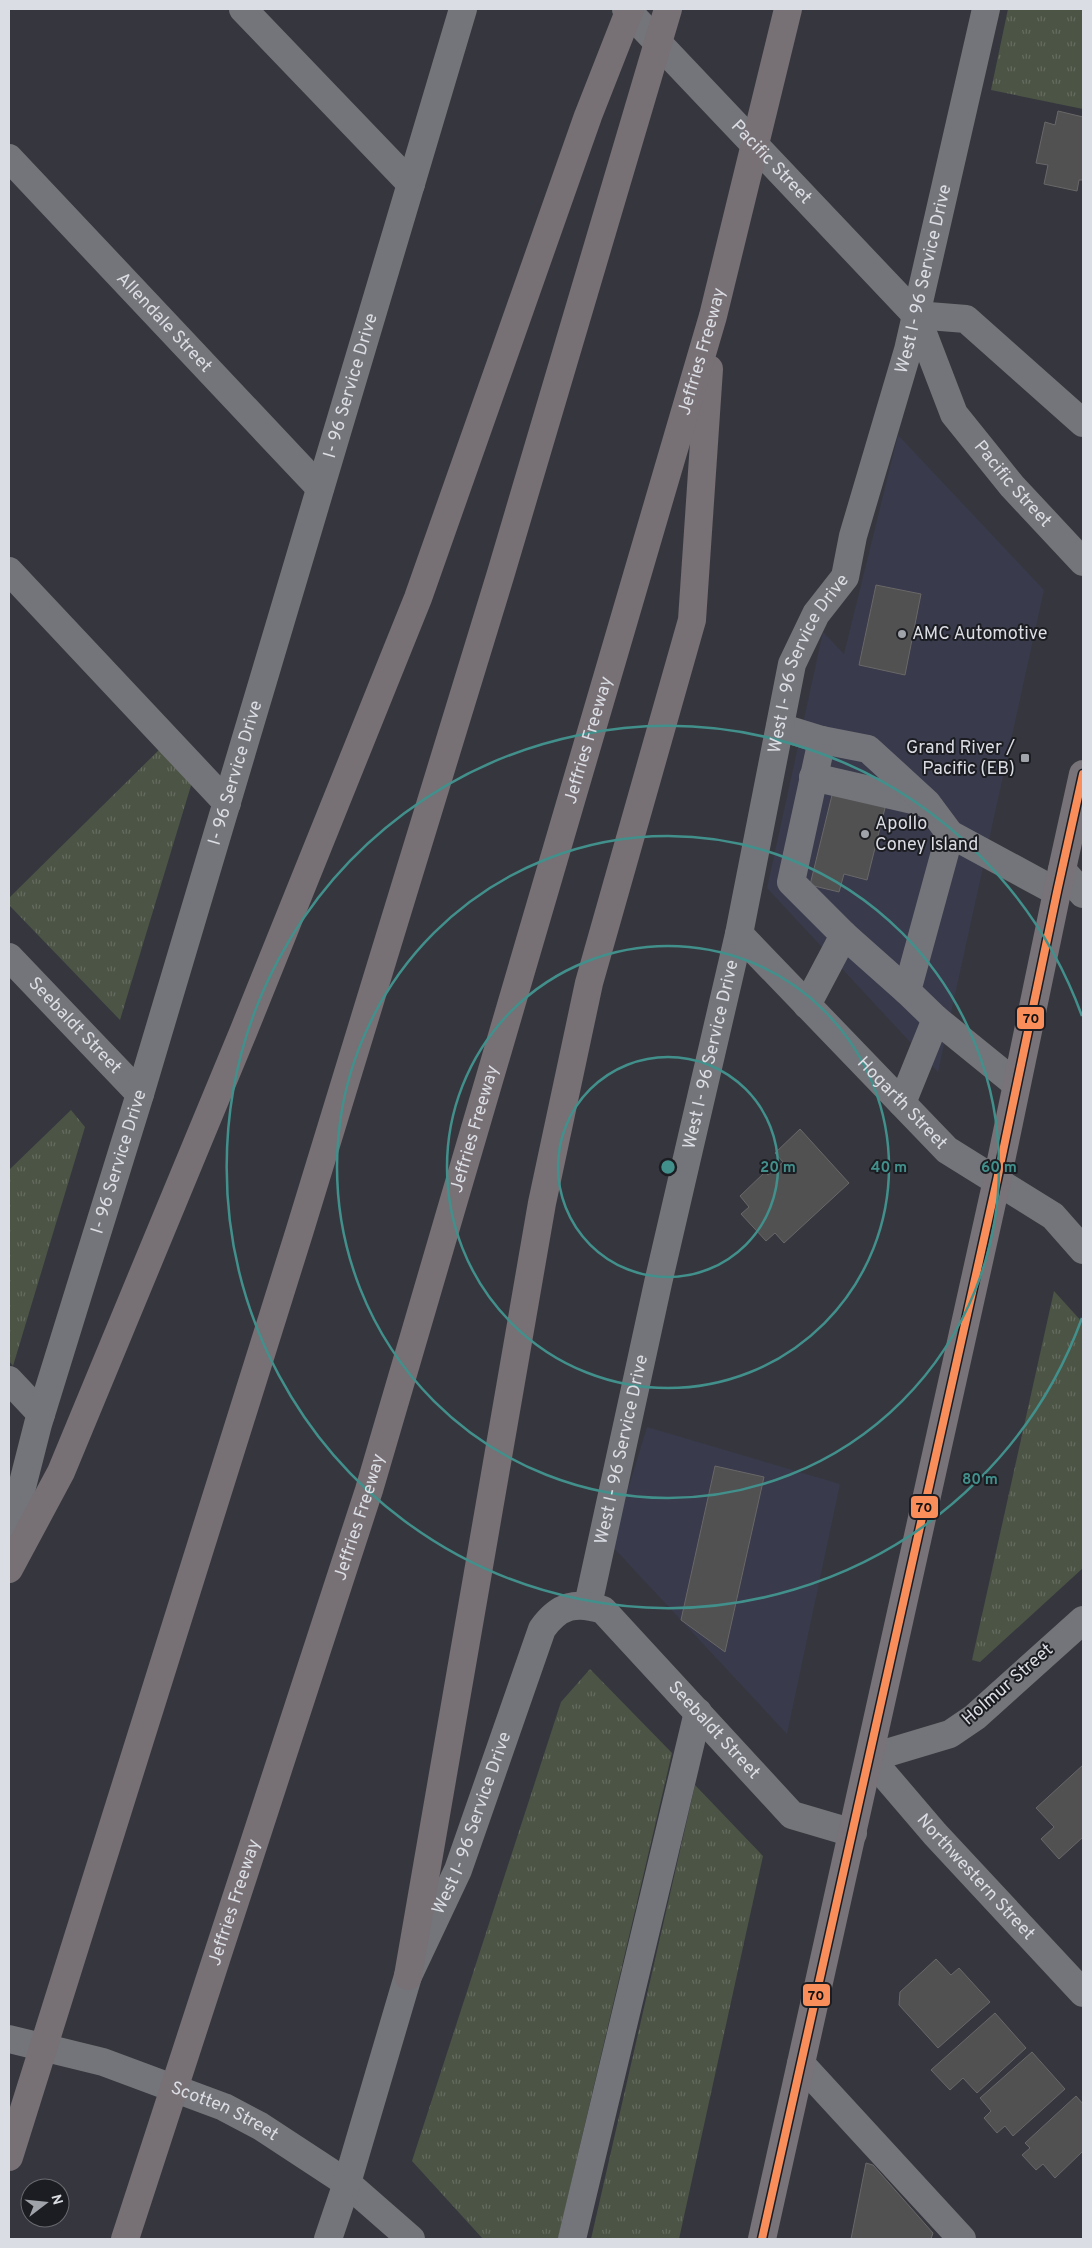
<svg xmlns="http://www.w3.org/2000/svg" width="1092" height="2248" font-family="Overpass,sans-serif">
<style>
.built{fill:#393a4b}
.grass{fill:url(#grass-tufts)}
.building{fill:#515152;stroke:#696768}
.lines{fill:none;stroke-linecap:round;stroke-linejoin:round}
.minor{stroke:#74757a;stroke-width:28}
.major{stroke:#777378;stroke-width:28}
.highway{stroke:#777075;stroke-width:28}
.bus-1-casing{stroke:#1c1d22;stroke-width:11}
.bus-1{stroke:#fa8e5a;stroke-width:8}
.ring{fill:none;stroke:#42908c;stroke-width:2.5}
.poi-dot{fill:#a1a3aa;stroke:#1c1d22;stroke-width:2}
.labels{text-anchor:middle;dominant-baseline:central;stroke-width:4;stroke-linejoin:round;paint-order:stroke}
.street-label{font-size:18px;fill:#dbdde4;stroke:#1c1d22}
.poi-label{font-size:18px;fill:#dbdde4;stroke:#1c1d22;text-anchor:start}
.centre{fill:#42908c;stroke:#1c1d22;stroke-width:2.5}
.ring-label{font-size:15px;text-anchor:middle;font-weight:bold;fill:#42908c;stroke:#1c1d22;stroke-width:4;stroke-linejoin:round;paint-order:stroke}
.line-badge{stroke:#1c1d22;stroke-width:2}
.pale-badge-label{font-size:14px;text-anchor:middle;font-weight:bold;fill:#111}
</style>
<defs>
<pattern id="grass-tufts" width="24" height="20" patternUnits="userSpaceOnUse" patternTransform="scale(1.25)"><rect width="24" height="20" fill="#4c5445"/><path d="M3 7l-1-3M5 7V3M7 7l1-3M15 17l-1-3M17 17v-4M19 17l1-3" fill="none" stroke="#656c60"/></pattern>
</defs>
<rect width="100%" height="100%" fill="#36373e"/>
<path class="built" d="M898,435l146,155 -106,482 -171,-184 56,-256 21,22z
M647,1427l193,57 -53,250 -176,-189z"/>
<path class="grass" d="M1008,9h75v100l-92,-19z
M162,747l31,32 -73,241 -111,-115v-7z
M71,1110l14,17 -72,239 -4,-5v-191z
M1054,1291l29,32v245l-103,94 -8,-2z
M590,1669l82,84 -114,486h-75l-71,-78 149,-459z
M695,1785l68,71 -84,383h-88z"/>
<path class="building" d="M1058,111l25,6v63h-4l-2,11 -33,-7 4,-19 -12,-2 9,-41 10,3z
M876,585l45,9 -16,81 -46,-10z
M833,791l53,13 -19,76 -23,-6 -5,18 -29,-7z
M800,1129l49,54 -65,60 -9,-10 -9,8 -25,-27 8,-7 -9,-11 25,-24 3,3 15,-13 -8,-9z
M715,1466l49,11 -39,175 -44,-32z
M1083,1765v72l-24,22 -18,-20 13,-12 -18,-19z
M936,1959l15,16 8,-7 31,34 -52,46 -39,-43 1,-13z
M995,2013l31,35 -49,45 -14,-15 -13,12 -19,-20z
M1032,2052l33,37 -52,47 -8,-10 -8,7 -13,-15 7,-7 -11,-13z
M1076,2096l7,8v47l-28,27 -12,-14 -7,6 -14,-15 8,-7 -5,-5z
M866,2163l7,2 60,68 -2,6h-80z"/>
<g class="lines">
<g class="minor">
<path d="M243,9l168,175"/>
<path id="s1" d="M626,9l290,306 38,99 58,72 71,76"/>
<path id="s2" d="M9,158l311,330"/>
<path d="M916,315l50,4 117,104"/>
<path d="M9,571l218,232"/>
<path d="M780,727l42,13"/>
<path d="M813,777l113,26"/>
<path d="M950,834l-43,157 29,28 80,65"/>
<path d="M1062,870l21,24"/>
<path id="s3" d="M739,934l208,216 106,66 30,34"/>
<path d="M844,935l-53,-53 31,-142 46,9 59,54 23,31 107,58"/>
<path id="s4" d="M9,957l131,137"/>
<path d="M807,1005l37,-70 63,56"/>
<path d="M902,1103l34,-84"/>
<path d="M9,1380l32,34"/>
<path id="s5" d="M9,1538l29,-114 102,-330 323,-1085"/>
<path id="s6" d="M588,1605l70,-322 81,-349 53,-270 24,-50 29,-37 8,-41 55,-186 78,-341"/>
<path id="s7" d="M1083,1620l-108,97 -25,17 -80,24 65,76 148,159"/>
<path id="s8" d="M9,2039l94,23 121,45 36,19 87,57 64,56"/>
<path d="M801,2064l161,175"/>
<path id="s9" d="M328,2239l19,-56 61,-207 50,-106 84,-241c17,-24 34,-28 61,-19l189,205 61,18"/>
<path d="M572,2239l126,-527"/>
</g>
<path class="major" d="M762,2239l235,-1059 60,-288 26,-118"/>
<g class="highway">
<path d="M9,1569l52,-97 183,-442 174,-432 170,-482 42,-107"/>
<path d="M408,1976l134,-773 47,-220 103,-363 17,-251"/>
<path d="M9,2157l290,-924 202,-660 167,-564"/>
<path id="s10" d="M125,2239l244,-749 344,-1174 75,-307"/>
</g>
<defs>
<path id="bus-1" d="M762,2239l235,-1059 60,-288 26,-118"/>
</defs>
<use href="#bus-1" class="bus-1-casing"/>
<use href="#bus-1" class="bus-1"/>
</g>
<g class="ring">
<circle cx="668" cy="1167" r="110"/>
<circle cx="668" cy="1167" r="221"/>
<circle cx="668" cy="1167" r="331"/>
<path d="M1082 1318A441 441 0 1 1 1082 1016"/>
</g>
<g class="poi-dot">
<circle cx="902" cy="634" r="5"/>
<rect x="1020" y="753" width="10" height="10" rx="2.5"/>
<circle cx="865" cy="834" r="5"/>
</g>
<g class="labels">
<g class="street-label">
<text stroke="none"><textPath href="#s1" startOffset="211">Pacific Street</textPath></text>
<text stroke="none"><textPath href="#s6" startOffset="1374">West I- 96 Service Drive</textPath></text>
<text stroke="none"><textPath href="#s2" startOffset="226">Allendale Street</textPath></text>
<text stroke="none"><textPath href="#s10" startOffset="1974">Jeffries Freeway</textPath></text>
<text stroke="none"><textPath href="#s5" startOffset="1202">I- 96 Service Drive</textPath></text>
<text stroke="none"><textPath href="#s1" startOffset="619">Pacific Street</textPath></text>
<text stroke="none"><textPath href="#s6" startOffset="969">West I- 96 Service Drive</textPath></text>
<text stroke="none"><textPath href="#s10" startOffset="1569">Jeffries Freeway</textPath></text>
<text stroke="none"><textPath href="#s5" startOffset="798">I- 96 Service Drive</textPath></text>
<text stroke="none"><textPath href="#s4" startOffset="95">Seebaldt Street</textPath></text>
<text stroke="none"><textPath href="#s6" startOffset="564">West I- 96 Service Drive</textPath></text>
<text stroke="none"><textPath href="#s3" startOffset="235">Hogarth Street</textPath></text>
<text stroke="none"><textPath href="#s10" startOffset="1164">Jeffries Freeway</textPath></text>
<text stroke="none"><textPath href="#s5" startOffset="392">I- 96 Service Drive</textPath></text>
<text stroke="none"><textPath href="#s6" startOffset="159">West I- 96 Service Drive</textPath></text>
<text stroke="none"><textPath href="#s10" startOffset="759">Jeffries Freeway</textPath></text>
<text transform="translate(1008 1685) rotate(-41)">Holmur Street</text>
<text stroke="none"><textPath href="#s9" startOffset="881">Seebaldt Street</textPath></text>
<text stroke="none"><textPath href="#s9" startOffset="441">West I- 96 Service Drive</textPath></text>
<text stroke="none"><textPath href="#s7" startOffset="418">Northwestern Street</textPath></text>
<text stroke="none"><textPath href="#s10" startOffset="354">Jeffries Freeway</textPath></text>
<text stroke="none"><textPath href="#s8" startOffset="228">Scotten Street</textPath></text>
</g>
<g class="poi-label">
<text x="912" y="634">AMC Automotive</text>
<text x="1015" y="748" text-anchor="end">Grand River /<tspan x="1015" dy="21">Pacific (EB)</tspan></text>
<text x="875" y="824">Apollo<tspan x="875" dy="21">Coney Island</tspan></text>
</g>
</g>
<circle cx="668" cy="1167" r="8" class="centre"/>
<g class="ring-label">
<text x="778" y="1172">20 m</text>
<text x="889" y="1172">40 m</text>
<text x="999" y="1172">60 m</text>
<text x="980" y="1484">80 m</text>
</g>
<g class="line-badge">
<rect x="1016" y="1006" width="29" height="24" rx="5" fill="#fa8e5a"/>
<rect x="910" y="1495" width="29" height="24" rx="5" fill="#fa8e5a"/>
<rect x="802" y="1983" width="29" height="24" rx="5" fill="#fa8e5a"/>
</g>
<g class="pale-badge-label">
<text x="1031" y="1023">70</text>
<text x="924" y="1512">70</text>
<text x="816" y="2000">70</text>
</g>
<rect width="1092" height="2248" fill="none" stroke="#dbdde4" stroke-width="20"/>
<g transform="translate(45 2203) rotate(74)"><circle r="24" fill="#1c1d22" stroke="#686a70"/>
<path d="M0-4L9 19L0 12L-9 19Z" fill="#a1a3aa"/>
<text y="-8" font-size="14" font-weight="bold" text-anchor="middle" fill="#dbdde4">N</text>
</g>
</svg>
